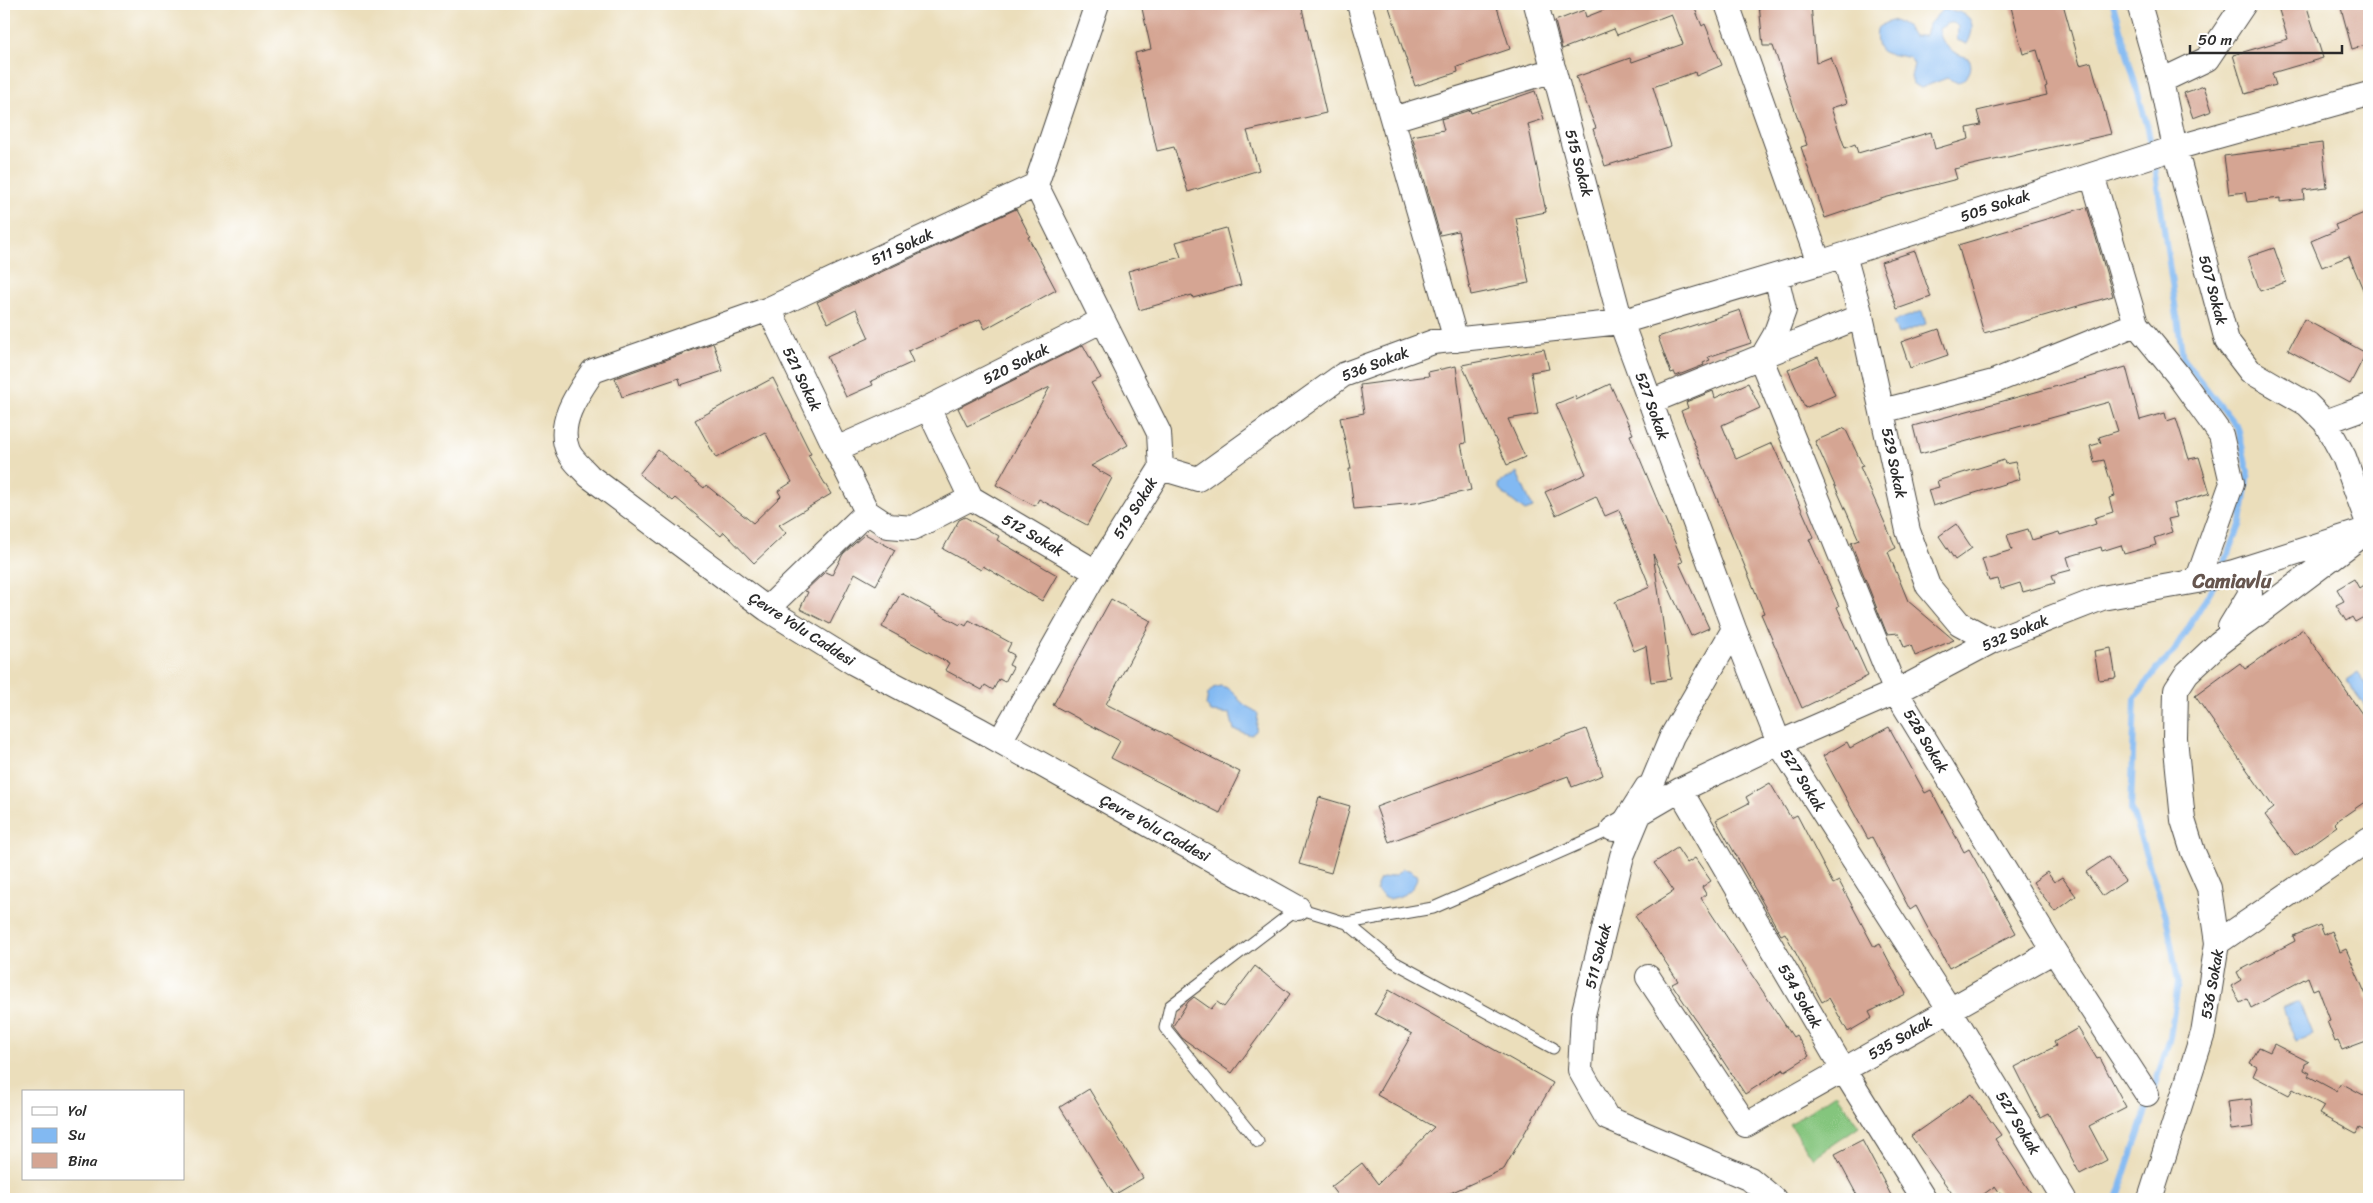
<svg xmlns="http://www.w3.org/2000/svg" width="2373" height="1203" font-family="Sriracha,sans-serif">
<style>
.green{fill:#84c57d;stroke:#587854}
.water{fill:#82b9f2;stroke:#56728e}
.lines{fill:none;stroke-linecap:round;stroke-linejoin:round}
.stream{stroke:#82b9f2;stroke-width:6}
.building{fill:#d5a593}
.lane-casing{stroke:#484641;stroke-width:13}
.street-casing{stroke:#484641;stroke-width:26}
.lane{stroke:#fff;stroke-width:11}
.street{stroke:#fff;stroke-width:24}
.labels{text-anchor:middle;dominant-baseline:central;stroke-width:4;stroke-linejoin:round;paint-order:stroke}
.street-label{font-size:15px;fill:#2b2b2b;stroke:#fff}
.district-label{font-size:20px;font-weight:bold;fill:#66564f;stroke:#fff}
</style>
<rect width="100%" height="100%" fill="#fff"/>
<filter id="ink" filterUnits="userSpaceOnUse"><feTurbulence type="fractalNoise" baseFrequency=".02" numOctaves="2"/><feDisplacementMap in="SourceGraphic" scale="10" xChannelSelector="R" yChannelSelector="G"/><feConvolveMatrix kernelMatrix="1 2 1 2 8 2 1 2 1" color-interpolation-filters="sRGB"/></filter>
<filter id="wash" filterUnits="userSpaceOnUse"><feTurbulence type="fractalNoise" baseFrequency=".0096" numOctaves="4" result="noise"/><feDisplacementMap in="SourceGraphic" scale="20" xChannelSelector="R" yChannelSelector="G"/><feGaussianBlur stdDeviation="1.12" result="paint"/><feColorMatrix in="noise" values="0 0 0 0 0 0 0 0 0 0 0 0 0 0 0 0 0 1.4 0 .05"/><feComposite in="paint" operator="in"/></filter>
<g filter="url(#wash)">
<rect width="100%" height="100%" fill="#ebdebb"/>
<path class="green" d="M1836,1093l23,33 -46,32 -23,-34z"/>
<path class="water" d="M1942,10c25,0 38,10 25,34l-10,-4 1,-13 -4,-4h-6l-9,6c2,17 15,25 30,29 5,12 -1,19 -11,25l-11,-5 -26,10 -8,-4 -2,-7 3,-13 -4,-6c-21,-6 -37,1 -33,-29l8,-6 10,-3 12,7 6,9h12l3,-11z
M1922,311l4,13 -28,10 -5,-12z
M1517,473l16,35 -8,3 -25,-20 -2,-7z
M2358,672l11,16v15l-4,3 -19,-26z
M1220,686c15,2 14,11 25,19 5,4 9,4 13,9l-2,17 -5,4 -17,-5 -4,-16 -19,-2 -5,-7 2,-11 5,-6z
M1402,869l7,1 8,5c0,15 -16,23 -30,24l-10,-8v-6l3,-6 16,-4z
M2299,1002l13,33 -16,6 -13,-33z"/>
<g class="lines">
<path class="stream" d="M2113,4l35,125 4,21
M2154,160l29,199 55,69 10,44 -7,51 -19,46
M2117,1199l53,-161 8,-56 -12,-66 -35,-107 4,-111 22,-29 14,-13 45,-74"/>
</g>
<g id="blocks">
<path class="building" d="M1141,4h160l25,109 -79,18 12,39 -71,22 -14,-45 -17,4 -22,-98 16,-4z
M1388,4h108l14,45 -53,18 1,5 -43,14z
M1619,4h74l9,22 3,-2 17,41 -26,11 -1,-4 -42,15 18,59 -66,20 -12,-37 3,-1 -20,-51 54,-19 2,4 51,-18 -12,-30 -54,21 -3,-6 -52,20 -7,-28 29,-11 2,7z
M1759,4h52l5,59 15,-6 16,46 -16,5 14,40 10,-4 3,9 73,-21 4,17 34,-10 -2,-11 14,-3 -4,-14 70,-16 -2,-8 2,-1 -10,-36 -14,4 -12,-47 12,-3h40l17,61 11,-3 20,72 -157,35 3,10 -73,19 -59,20 -24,-71 6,-2 -34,-99h-10z
M2277,4h29l17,54 -51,15 4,12 -31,9 -12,-39 55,-16z
M2340,4h29v40l-17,5z
M2204,86l8,25 -19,7 -9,-25z
M1535,91l9,28 -16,5 18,88 -30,6 13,65 -58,12 -13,-64 -18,4 -28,-99 32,-6 -3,-11 29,-9 1,3z
M2322,143l5,44 -24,3 1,9 -24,3v-4l-33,4 -2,-10 -16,2 -5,-38z
M2087,207l26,89 -129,37 -26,-88z
M1016,209l14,27 -2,1 28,53 -71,39 -5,-10 -72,32 5,11 -42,19 2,4 -27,12 -19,-40 42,-19 -13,-29 -28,14 -11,-21z
M2369,211v93l-20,-48 -27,11 -11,-26 26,-11 -2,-5z
M1226,228l15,57 -48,13 -1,-3 -53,15 -11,-39 53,-14 -5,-15z
M2274,248l12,34 -26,9 -12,-34z
M1915,251l16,46 -34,12 -16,-47z
M1740,310l11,33 -43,14 2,3 -7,3 1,2 -28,11 -2,-4 -3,1 -13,-36z
M2304,319l62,34 -16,31 -62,-34z
M1939,329l9,26 -38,13 -9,-26z
M713,343l10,28 -42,14 -2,-7 -57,19 -7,-19z
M1083,345l18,33 -10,5 37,62 -37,21 21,12 -25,47 -48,-26 -4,7 -39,-21 54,-98 -83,39 -9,-18z
M1544,349l5,20 -18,3 7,42 -30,5 17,38 -18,8 -45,-100z
M1818,357l17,38 -30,13 -17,-38z
M1456,366l10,77 -5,1 10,46 -56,13 -61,6 -5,-40h2l-11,-51 24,-5 -4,-28 69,-9 -1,-4z
M2126,367l14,53 25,-7 2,8 9,-3 13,41 10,-2 11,36 -37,11 4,13 -9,2 4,13 -18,6 2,7 -32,9 -3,-9 -19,6 -1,-4 -34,10 4,13 -19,5 3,8 -32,9 -3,-9 -19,6 -3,-10 -9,2 -7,-22 30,-9 -5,-15 21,-6 4,11 27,-8 1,3 36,-11 -2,-6 19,-6 -4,-14 6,-2 -11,-36 -10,2 -4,-16 11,-3 -2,-6 19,-6 -9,-29 -189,52 -7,-28z
M773,378l38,76 -3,1 23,39 -52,31 7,8 -32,30 -30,-31 -3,4 -45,-38 -3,3 -34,-27 19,-24 46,38 2,-3 47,38 28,-27 -3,-5 14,-9 -27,-50 -49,26 -21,-38z
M1748,383l12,25 -38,17 14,34 36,-16 42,94 -5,2 30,67 -2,1 31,69 -66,32 -41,-94 3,-1 -83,-202 7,-3 -2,-6 27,-11 2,7z
M1610,384l23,50 -3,1 53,127 -4,1 30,65 -18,8 -38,-82 18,125 -20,3 -5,-36 -12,5 -19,-49 35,-15 -31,-77 -14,6 -9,-20 -40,19 -11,-23 41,-18 -30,-70 19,-8 1,4z
M1845,428l18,38 -3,1 36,81 -8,4 20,49 46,39 -39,16 -4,-11 -7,2 -5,-14 -12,1 -36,-91 8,-3 -44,-99z
M2004,460l1,4 10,-2 5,17 -87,27 -5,-16 11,-3 -2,-6z
M965,517l34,19 -2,4 60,35 -15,26 -59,-35 -2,4 -38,-21 16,-29z
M1956,524l16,24 -17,12 -16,-24z
M865,534l30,16 -19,35 -21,-12 -25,51 -30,-15 8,-17 -3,-1 20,-19 7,3 11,-21z
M2354,579l5,9 10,-7v33l-14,8 -3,-5 -6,4 -10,-16 8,-4 -7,-12z
M901,593l59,32 1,-2 5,3 3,-6 42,23 -4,8 7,4 -5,10 4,2 -8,15 -6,-3 -6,11 -8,-5 -3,5 -37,-20 4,-7 -67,-36z
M1111,599l40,22 -45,83 134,68 -20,41 -109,-55 9,-17 -67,-36z
M2303,629l66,95v75l-35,24 3,3 -42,30 -30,-41 9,-7 -79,-112 45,-33 5,6z
M2111,648l5,30 -17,2 -5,-29z
M1889,727l36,66 6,-3 33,62 5,-3 47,84 -67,35 -33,-62 -6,4 -38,-73 -4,2 -45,-83 24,-14 3,6z
M1586,729l17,46 -31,12 -4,-11 -179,66 -13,-35z
M1770,783l21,35 6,-3 36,69 6,-3 35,66 6,-3 26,50 -37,18 3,6 -24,14 -19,-34 -7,4 -37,-69 -4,2 -65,-115 33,-17 -3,-6z
M1319,797l31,9 -19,67 -32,-9z
M1677,848l10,15 8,-5 16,23 -9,6 4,7 -5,4 92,139 3,-2 13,21 -24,15 -1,-2 -39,25 -73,-110 6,-3 -43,-65 39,-25 -20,-28z
M2108,857l17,24 -22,15 -17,-24z
M2047,872l7,10 8,-5 14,19 -21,16 -22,-30z
M2320,925l4,10 8,-4 8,21 6,-3 23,53v38l-27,10 -4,-9 -3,1 -8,-21 3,-1 -12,-32 -5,2 -5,-13 -57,31 -4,-9 -7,4 -9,-17 10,-6 -4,-8 58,-31 -2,-5z
M1255,966l35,28 -58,79 -50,-35 -9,-12 15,-24 6,-5 17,12 6,-7 7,5z
M1389,990l164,93 -49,86 -67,30h-97l-9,-12 31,-24 16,21 56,-57 -57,-32 35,-61 -37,-20z
M2078,1028l19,31 3,-1 26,49 -37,19 18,34 -27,14 -32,-61 -8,4 -25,-50 41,-21 -2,-4z
M2274,1044l35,18 -4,2 -1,6 6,3 -2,3 28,15 5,-8 28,15v35l-10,-5 -3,6 -37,-20 5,-8 -31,-17 -4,6 -36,-19 4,-9 -7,-4 9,-16 11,5z
M1089,1089l54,89 -29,17 -54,-88z
M1971,1094l30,41 -6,4 40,60h-31l-9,-13 -18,13h-21l-45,-63z
M2251,1099l3,28 -23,3 -4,-28z
M1862,1140l31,59h-34l-24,-45z"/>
</g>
</g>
<g filter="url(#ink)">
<use href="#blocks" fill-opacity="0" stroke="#484641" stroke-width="1"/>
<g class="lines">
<defs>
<path id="lane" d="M1347,923l47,39 159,86
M1258,1142l-93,-114 5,-22 128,-98 49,15 86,-15 180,-79 29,-46"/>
<path id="street" d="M1359,4l97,336
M1536,4l85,318 113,307 45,114 171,267 114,189
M1727,4l92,259
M2139,4l22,77 14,67 52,193 23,30 57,33 18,18 19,35 25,69
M2161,81l46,-22 37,-55
M1393,119l161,-49
M2092,175l44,149 41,50 44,61 11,48 -35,98
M1036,185l-267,124 -176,62c-15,22 -37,52 -25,80 4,9 15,18 21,25l178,133 87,54 126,67 318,178
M1036,185l61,-181
M1844,255l17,61 47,215 20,55 31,37 33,18
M1776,276l8,34 -9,25 -14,24 135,333 158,259 93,143
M769,309l67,140
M1650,402l211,-86
M928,408l43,90 -58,30 -25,-2 -21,-14 -31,-63z
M928,408l175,-88
M1882,411l111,-29 143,-58
M2325,422l44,-16
M1161,468l37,11 145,-104 90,-33 188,-20 198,-59 356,-115 194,-54
M971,498l125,74
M767,609l100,-97
M2230,627l20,-33 -1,-16 -15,-6
M1734,629l-62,107 -50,120 -39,159 -3,55 27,48 143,61 24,20
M1000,741l96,-169 65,-104 -2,-35 -123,-248
M1680,790l164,281 80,128
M1613,829l67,-39 99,-47 117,-51 96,-51 110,-43 95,-17 37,-9 135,-43
M2217,943l-8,-55 -16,-36 -10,-32 -8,-82 1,-48 11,-17 32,-30 138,-104
M1648,977l98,148 308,-174
M2150,1199l53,-166 14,-90 152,-104"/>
</defs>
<use href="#lane" class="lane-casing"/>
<use href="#street" class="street-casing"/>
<use href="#lane" class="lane"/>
<use href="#street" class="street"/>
</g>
</g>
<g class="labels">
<g class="street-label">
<text transform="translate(1579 163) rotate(75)">515 Sokak</text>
<text transform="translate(1995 206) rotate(-18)">505 Sokak</text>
<text transform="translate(902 247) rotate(-25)">511 Sokak</text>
<text transform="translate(2213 290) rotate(75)">507 Sokak</text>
<text transform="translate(1016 364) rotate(-27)">520 Sokak</text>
<text transform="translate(1375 364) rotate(-21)">536 Sokak</text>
<text transform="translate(802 379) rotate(64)">521 Sokak</text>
<text transform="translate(1652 406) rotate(70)">527 Sokak</text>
<text transform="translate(1894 463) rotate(78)">529 Sokak</text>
<text transform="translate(1135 508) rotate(-58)">519 Sokak</text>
<text transform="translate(1033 535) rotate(30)">512 Sokak</text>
<text transform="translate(802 629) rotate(33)">Çevre Yolu Caddesi</text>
<text transform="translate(2015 633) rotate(-23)">532 Sokak</text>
<text transform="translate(1926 741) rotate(59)">528 Sokak</text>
<text transform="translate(1803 780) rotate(58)">527 Sokak</text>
<text transform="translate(1155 828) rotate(29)">Çevre Yolu Caddesi</text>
<text transform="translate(1598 956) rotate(-76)">511 Sokak</text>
<text transform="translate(2212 984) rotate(-80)">536 Sokak</text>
<text transform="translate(1800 996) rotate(60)">534 Sokak</text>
<text transform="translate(1900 1038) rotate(-30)">535 Sokak</text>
<text transform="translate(2018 1123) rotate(59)">527 Sokak</text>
</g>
<g class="district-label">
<text x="2232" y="581">Camiavlu</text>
</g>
</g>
<rect width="2373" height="1203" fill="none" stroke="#fff" stroke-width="20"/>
<rect x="22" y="1090" width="162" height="90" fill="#ffffff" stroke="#aaaaaa"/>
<rect x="32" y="1107" width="25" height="8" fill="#ffffff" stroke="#aaaaaa"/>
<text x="68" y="1116" font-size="15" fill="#2b2b2b">Yol</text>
<rect x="32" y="1128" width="25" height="15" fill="#82b9f2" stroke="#aaaaaa"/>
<text x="68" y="1140" font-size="15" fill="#2b2b2b">Su</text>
<rect x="32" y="1153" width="25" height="15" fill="#d5a593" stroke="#aaaaaa"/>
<text x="68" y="1166" font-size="15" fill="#2b2b2b">Bina</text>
<path d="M2190 45v8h152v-8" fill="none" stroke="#2b2b2b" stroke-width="2.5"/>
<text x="2198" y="45" font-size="15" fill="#2b2b2b" stroke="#ffffff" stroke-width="4" paint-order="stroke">50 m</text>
</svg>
